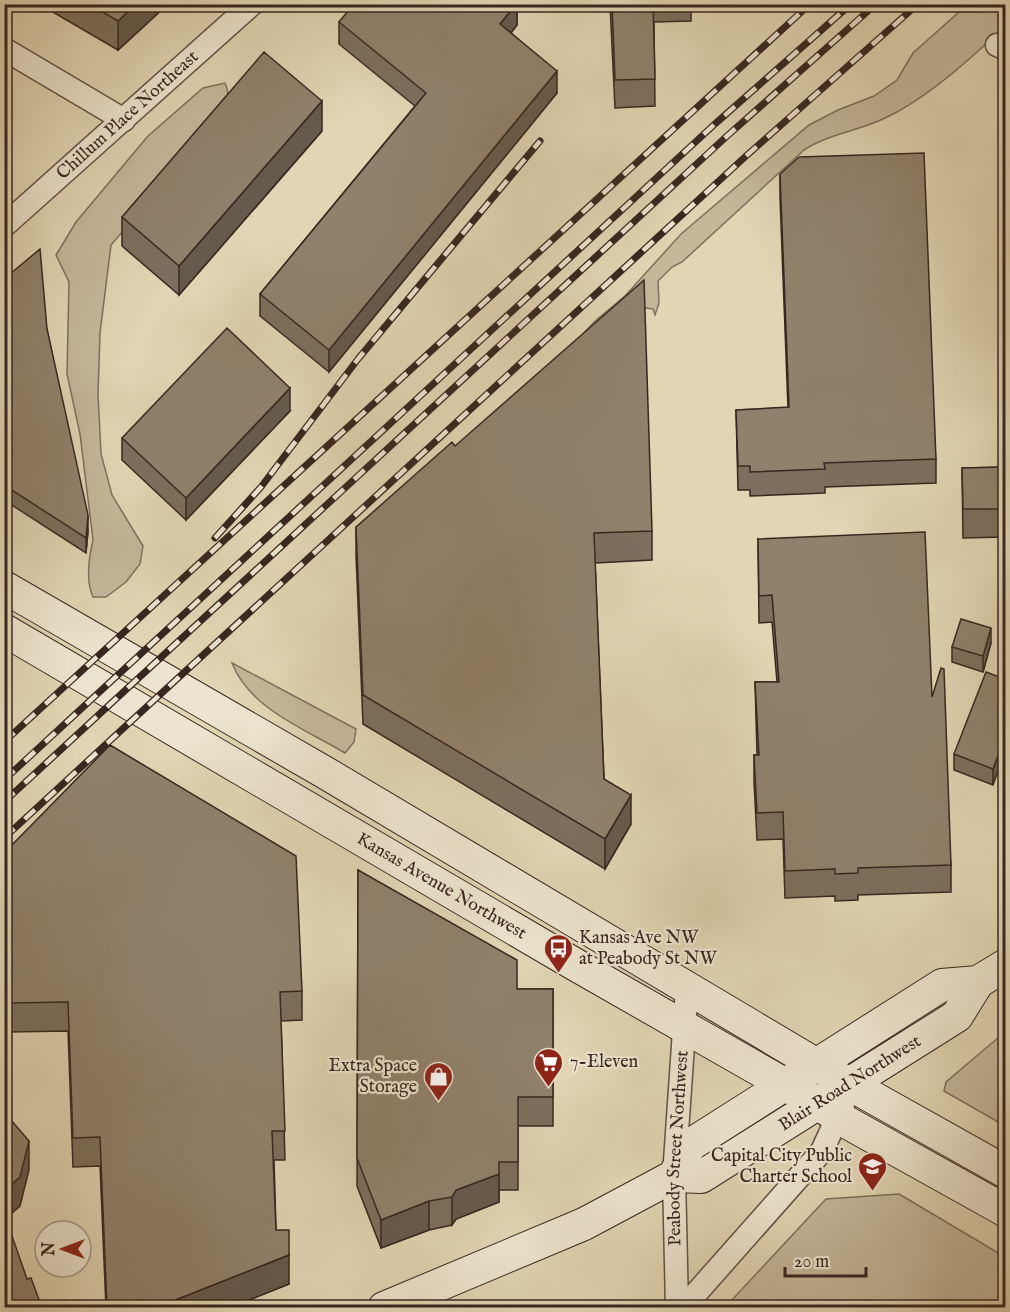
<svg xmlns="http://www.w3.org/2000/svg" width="1010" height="1312" font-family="'IM FELL English',serif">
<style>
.green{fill:#c4b79a;stroke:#7e6f5d;stroke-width:1.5}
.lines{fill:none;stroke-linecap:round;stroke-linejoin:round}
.street-casing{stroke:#625245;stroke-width:25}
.secondary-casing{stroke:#382720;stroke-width:34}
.street{stroke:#ece4ce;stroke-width:22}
.secondary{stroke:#ece4ce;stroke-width:32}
.rail-casing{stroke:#382720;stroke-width:7}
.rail{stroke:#ece4ce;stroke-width:4.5;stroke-dasharray:14;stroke-linecap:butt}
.wall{fill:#7c6f5d;stroke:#382720;stroke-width:1.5}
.shaded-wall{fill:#655a4c;stroke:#382720;stroke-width:1.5}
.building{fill:#90816c;stroke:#382720;stroke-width:1.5}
.labels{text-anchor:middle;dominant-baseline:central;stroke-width:4.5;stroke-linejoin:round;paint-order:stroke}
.street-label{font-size:18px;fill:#382720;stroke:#ece4ce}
.poi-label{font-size:18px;fill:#382720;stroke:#ece4ce;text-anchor:start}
</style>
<rect width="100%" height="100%" fill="#e1d5b3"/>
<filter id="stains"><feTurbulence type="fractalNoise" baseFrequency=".00333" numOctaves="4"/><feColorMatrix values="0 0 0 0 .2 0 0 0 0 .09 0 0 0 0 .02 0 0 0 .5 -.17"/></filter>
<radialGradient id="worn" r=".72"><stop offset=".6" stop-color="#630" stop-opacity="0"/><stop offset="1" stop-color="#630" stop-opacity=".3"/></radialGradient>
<path class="green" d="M967,5h38v21c-31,30 -80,74 -120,92 -26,13 -55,15 -81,32l-122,112 -10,5 -14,14 1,22 -4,12 -2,-6 -15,-2 -69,42 26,-28 30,-25 56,-62 128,-109 29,-15 36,-14 23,-16 16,-27z
M225,83c5,10 3,22 -2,32l-112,130 -11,88 -2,61 3,60 11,41 31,51 -3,18 -14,18 -20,15h-13c-8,-17 -4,-40 0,-57l-13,-106 -13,-60 2,-92 -13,-27 20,-33 72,-86 55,-48z
M232,663l124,66 -2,13 -9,11c-40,-24 -95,-44 -113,-90z
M1005,1032v94l-61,-35 2,-9z
M899,1194l106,63v50h-275v-5l96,-103z"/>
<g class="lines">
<defs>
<g id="street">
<path d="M997,45l9,4"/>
<path d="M4,49l120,71"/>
<path id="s1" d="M4,226l248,-222"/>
<path id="s2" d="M677,1308l-3,-132 13,-189"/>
<path d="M683,1308l139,-157 21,-46"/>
</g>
<g id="secondary">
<path d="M4,587l320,185 525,312 157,88"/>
<path id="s3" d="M4,630l572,335 243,139 20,14 167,93"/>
<path d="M674,1176l16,-31 252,-160 36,-3 28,-17"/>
<path id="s4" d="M384,1308l200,-84 90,-48 27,1 256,-161 21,-34"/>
</g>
</defs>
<use href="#street" class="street-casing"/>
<use href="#secondary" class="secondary-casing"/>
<use href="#street" class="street"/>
<use href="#secondary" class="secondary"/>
<defs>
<path id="rail" d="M215,538l46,-51 97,-128 182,-218
M4,742l806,-738
M4,780l712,-657 135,-119
M4,802l723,-666 149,-132
M4,838l742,-682 172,-152"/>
</defs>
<use href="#rail" class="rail-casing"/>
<use href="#rail" class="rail"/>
</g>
<path class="wall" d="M39,4h129l-50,46z
M517,4v21l-6,8 46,60 -228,279 -69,-56v-22l155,-188 -76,-62v-22z
M610,4h81v17l-37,1 1,84 -40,2z
M322,131l-143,164 -57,-49v-29z
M780,174l156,285v24l-111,4v6l-75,3v-6h-12l-2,-80 52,-2 -8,-210z
M4,279l43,50 41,202 -2,22 -82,-53z
M290,411l-104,109 -64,-60v-22z
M455,446l197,85v29l-57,3 9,216 27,45 -26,45 -242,-145 -7,-168v-29z
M1005,467v70l-42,1 -1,-70z
M758,539l174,158 19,168v27l-93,3v5l-23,1v-5l-50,2 -2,-59 -26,1 -3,-58v-27h3l-2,-73h22l-5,-60 -13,1z
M991,643l-8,29 -31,-10v-15z
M1005,679l-12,106 -39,-15v-16z
M4,853l298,138v29l-21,1 4,139h-11l2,70 13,54 -60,24h-123l-6,-142 -27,1 -5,-136 -60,1 -4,-5z
M358,870l159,119h36v137h-35v64h-19v12l-43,17 -4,6 -23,5 -48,18 -24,-62z"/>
<path class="shaded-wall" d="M136,4h32l-50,46v-29z
M516,4h1v21l-17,21v-22z
M557,71v22l-228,279v-22z
M322,101v30l-143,164v-29z
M11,103v16l-7,11v-15z
M290,388v23l-104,109v-22z
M88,515v16l-2,22v-15z
M991,628v15l-8,29v-16z
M1005,737v15l-12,33v-16z
M631,795v29l-26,45v-30z
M29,1141v29l-9,36 -16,14v-29z
M499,1174v28l-43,17 -4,6v-28l4,-7z
M429,1201v29l-48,18v-28z
M289,1255v29l-60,24h-74z"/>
<path class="building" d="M89,4h47l-18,17z
M354,4h162l-16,20 57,47 -228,279 -69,-56 166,-201 -87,-71z
M612,4h41l2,75 -40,1z
M264,52l58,49 -143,165 -57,-49z
M1001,85h4v270z
M4,99l7,4 -7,12z
M924,153l12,306 -112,4 1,6 -75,3v-6h-12l-2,-56 53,-3 -9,-233 19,-17z
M40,249l7,80 41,186 -2,23 -82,-53v-206z
M644,280l8,251 -58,2 10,246 27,16 -26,44 -242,-144 -7,-168 96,-85 3,4z
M227,328l63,60 -104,110 -64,-60z
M1005,467v42h-42l-1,-41z
M925,532l7,165 9,-29 3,1 7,196 -93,3v5l-23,1v-5l-50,2 -2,-59 -26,1 -3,-58h5l-4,-73h24l-7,-87 -13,1 -1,-57z
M961,619l30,9 -8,28 -31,-9z
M986,672l19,7v58l-12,32 -39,-15z
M110,745l186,111 6,135 -22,1 5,139h-13l4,99h13v25l-134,53h-48l-7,-171 -27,1 -5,-136 -60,1 -4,-5v-145z
M358,870l159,90v29h36v108h-35v65h-19v12l-43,16 -4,7 -23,4 -48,19 -24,-62z
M4,1112l25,29 -9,36 -16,14z
M4,1213l23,66 4,-1 11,30h-38z"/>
<defs>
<symbol id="bus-pin" viewBox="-11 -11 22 30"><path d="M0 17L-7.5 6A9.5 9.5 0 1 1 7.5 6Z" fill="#8f2418" stroke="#ece4ce"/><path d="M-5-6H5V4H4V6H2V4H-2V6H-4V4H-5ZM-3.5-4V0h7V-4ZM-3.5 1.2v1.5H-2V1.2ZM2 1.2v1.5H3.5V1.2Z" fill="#fff"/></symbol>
<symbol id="supermarket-pin" viewBox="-11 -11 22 30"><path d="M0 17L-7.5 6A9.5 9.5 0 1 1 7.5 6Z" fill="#8f2418" stroke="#ece4ce"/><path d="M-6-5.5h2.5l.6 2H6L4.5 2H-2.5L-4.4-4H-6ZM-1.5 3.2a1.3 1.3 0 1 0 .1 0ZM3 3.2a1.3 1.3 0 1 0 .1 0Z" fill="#fff"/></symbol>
<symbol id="shop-pin" viewBox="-11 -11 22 30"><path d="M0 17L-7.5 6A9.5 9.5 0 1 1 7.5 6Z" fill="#8f2418" stroke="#ece4ce"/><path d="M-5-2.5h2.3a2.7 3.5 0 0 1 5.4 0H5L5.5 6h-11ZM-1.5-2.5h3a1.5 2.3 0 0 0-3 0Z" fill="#fff"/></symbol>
<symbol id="school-pin" viewBox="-11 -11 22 30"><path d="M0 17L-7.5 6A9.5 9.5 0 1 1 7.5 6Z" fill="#8f2418" stroke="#ece4ce"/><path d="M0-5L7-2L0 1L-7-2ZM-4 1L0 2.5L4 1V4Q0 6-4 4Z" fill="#fff"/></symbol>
</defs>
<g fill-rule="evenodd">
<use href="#bus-pin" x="542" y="932" width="33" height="45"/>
<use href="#supermarket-pin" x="532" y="1046" width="33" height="45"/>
<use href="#shop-pin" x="422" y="1060" width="33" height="45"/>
<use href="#school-pin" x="856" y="1150" width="33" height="45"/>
</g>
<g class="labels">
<g class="street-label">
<text stroke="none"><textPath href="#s1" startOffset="166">Chillum Place Northeast</textPath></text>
<text stroke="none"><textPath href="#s3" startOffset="507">Kansas Avenue Northwest</textPath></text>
<text stroke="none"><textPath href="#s4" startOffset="522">Blair Road Northwest</textPath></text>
<text stroke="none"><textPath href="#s2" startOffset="160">Peabody Street Northwest</textPath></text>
</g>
<g class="poi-label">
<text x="579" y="938">Kansas Ave NW<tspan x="579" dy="21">at Peabody St NW</tspan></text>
<text x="570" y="1062">7-Eleven</text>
<text x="417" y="1066" text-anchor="end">Extra Space<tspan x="417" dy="21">Storage</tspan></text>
<text x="852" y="1156" text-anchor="end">Capital City Public<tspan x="852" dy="21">Charter School</tspan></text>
</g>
</g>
<rect width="1010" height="1312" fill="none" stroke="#e1d5b3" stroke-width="24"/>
<rect x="6" y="6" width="998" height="1300" fill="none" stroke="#382720" stroke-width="3"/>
<rect x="12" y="12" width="986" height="1288" fill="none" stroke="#382720" stroke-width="1.5"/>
<g transform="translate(63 1249) rotate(270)"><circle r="28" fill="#ece4ce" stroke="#a49888" stroke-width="1.5"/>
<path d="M0-4.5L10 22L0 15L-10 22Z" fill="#8f2418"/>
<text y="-9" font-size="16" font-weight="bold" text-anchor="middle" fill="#382720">N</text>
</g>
<path d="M785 1267v9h81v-9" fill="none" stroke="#382720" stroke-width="3"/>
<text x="794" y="1267" font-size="18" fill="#382720" stroke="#ece4ce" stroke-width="4.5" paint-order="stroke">20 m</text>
<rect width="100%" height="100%" filter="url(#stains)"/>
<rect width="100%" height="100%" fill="url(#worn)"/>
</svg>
